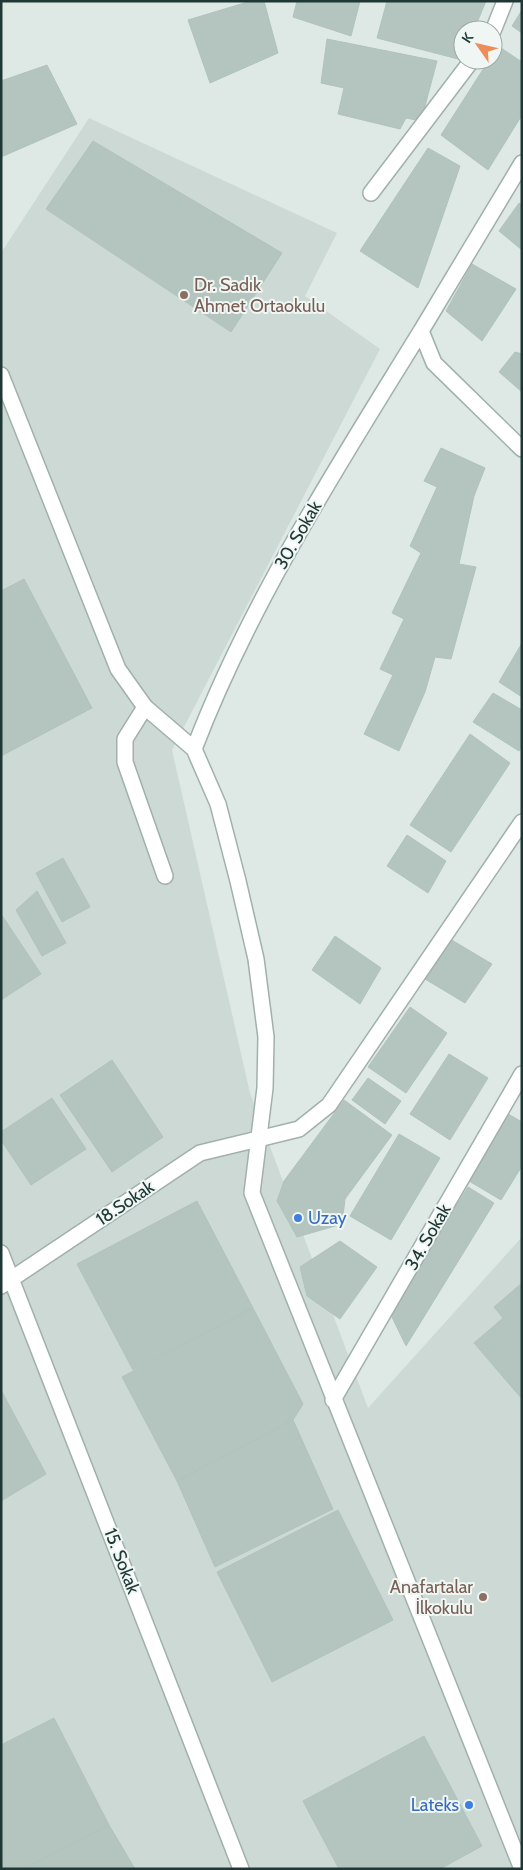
<svg xmlns="http://www.w3.org/2000/svg" width="523" height="1870" font-family="Cabin,sans-serif">
<style>
.built{fill:#cdd9d5}
.building{fill:#b4c4bf;stroke:#b1c3bd}
.lines{fill:none;stroke-linecap:round;stroke-linejoin:round}
.lane-casing{stroke:#a1b0ad;stroke-width:18}
.street-casing{stroke:#a1b0ad;stroke-width:18}
.lane{stroke:#fff;stroke-width:15}
.street{stroke:#fff;stroke-width:15}
.education-dot{fill:#8d6e63;stroke:#eff6f3;stroke-width:2}
.shop-dot{fill:#3f7fe0;stroke:#eff6f3;stroke-width:2}
.labels{text-anchor:middle;dominant-baseline:central;stroke-width:4;stroke-linejoin:round;paint-order:stroke}
.education-label{font-size:18px;fill:#785e54;stroke:#eff6f3;text-anchor:start}
.street-label{font-size:18px;fill:#203835;stroke:#eff6f3}
.shop-label{font-size:18px;fill:#366cbe;stroke:#eff6f3;text-anchor:start}
</style>
<rect width="100%" height="100%" fill="#dee9e6"/>
<path class="built" d="M89,118l248,115 -32,63 75,53 -208,401 78,343 118,315 154,-171v632h-521v-1616z"/>
<path class="building" d="M251,1h13l14,52 -68,30 -22,-63z
M297,1h63l-9,35 -58,-19z
M387,1h99l-12,29h-11l-1,30 -85,-22z
M522,10v23l-10,-7z
M327,39l110,22 -16,60 -15,-3 -6,11 -62,-15 6,-26 -23,-5z
M498,46l24,16v53l-34,55 -47,-35 48,-75h4v-7z
M47,65l30,59 -76,33v-76z
M93,141l189,112 -51,79 -185,-123z
M428,148l32,18 -42,122 -58,-37z
M519,203l3,2v45l-23,-19z
M472,264l44,25 -34,52 -36,-30z
M515,352l7,2v38l-23,-20z
M441,448l44,20 -11,28 -15,68 17,3 -25,92 -16,-2 -10,35 -26,59 -35,-17 29,-59 -13,-6 24,-50 -12,-6 29,-60 -11,-7 27,-59 -13,-6z
M24,579l68,129 -91,48v-165z
M522,643v54l-23,-15z
M493,693l29,17v37l-3,4 -46,-29z
M470,734l40,29 -59,89 -41,-27z
M407,835l39,26 -18,32 -41,-27z
M63,858l27,49 -28,15 -26,-49z
M37,891l29,52 -24,13 -26,-46z
M1,914l40,60 -40,26z
M335,936l46,32 -21,36 -48,-34z
M450,939l42,25 -27,39 -40,-24z
M410,1007l37,26 -41,60 -38,-26z
M449,1054l39,24 -38,62 -40,-26z
M112,1060l51,77 -51,35 -52,-77z
M368,1078l33,23 -16,23 -33,-24z
M52,1098l34,51 -55,36 -30,-45v-8z
M344,1100l48,35 -47,64 -3,25 -45,13 -20,-36 7,-20z
M503,1111l19,11v44l-21,34 -37,-22z
M399,1134l41,24 -49,82 -41,-24z
M468,1187l26,16 -88,143 -16,-33z
M197,1201l56,107 -120,62 -56,-106z
M340,1241l37,26 -37,52 -33,-23 -7,-29z
M522,1283v116l-48,-56 29,-25 -9,-11z
M253,1308l50,96 -10,16 -116,61 -55,-104z
M1,1390l45,84 -45,27z
M293,1420l40,89 -118,58 -38,-86z
M338,1510l55,110 -121,62 -55,-110z
M54,1718l55,107 -86,44h-22v-124z
M424,1736l58,110 -42,23h-101l-36,-68z
M109,1825l26,44h-112z"/>
<g class="lines">
<defs>
<path id="lane" d="M493,31l12,-30
M371,193l101,-133
M145,707l-20,32v23l40,114"/>
<path id="street" d="M522,163l-101,168 13,32 88,86
M1,375l117,294 27,38 49,42 24,55 20,77 18,78 10,78 -1,51 -13,105 270,676
M194,749c57,-149 144,-283 227,-418
M1,1253l240,616
M1,1286l199,-133 99,-24 30,-24 193,-283
M333,1400l189,-326"/>
</defs>
<use href="#lane" class="lane-casing"/>
<use href="#street" class="street-casing"/>
<use href="#lane" class="lane"/>
<use href="#street" class="street"/>
</g>
<g class="education-dot">
<circle cx="184" cy="295" r="5"/>
<circle cx="483" cy="1597" r="5"/>
</g>
<g class="shop-dot">
<circle cx="298" cy="1218" r="5"/>
<circle cx="469" cy="1805" r="5"/>
</g>
<g class="labels">
<g class="education-label">
<text x="194" y="285">Dr. Sadık<tspan x="194" dy="21">Ahmet Ortaokulu</tspan></text>
<text x="473" y="1587" text-anchor="end">Anafartalar<tspan x="473" dy="21">İlkokulu</tspan></text>
</g>
<g class="street-label">
<text transform="translate(298 535) rotate(-60)">30. Sokak</text>
<text transform="translate(125 1203) rotate(-34)">18.Sokak</text>
<text transform="translate(428 1237) rotate(-60)">34. Sokak</text>
<text transform="translate(122 1561) rotate(69)">15. Sokak</text>
</g>
<g class="shop-label">
<text x="308" y="1218">Uzay</text>
<text x="459" y="1805" text-anchor="end">Lateks</text>
</g>
</g>
<rect width="523" height="1870" fill="none" stroke="#203835" stroke-width="5"/>
<g transform="translate(478 45) rotate(304)"><circle r="24" fill="#eff6f3" stroke="#9caaa7"/>
<path d="M0-4L9 19L0 12L-9 19Z" fill="#ed8e59"/>
<text y="-8" font-size="14" font-weight="bold" text-anchor="middle" fill="#203835">K</text>
</g>
</svg>
